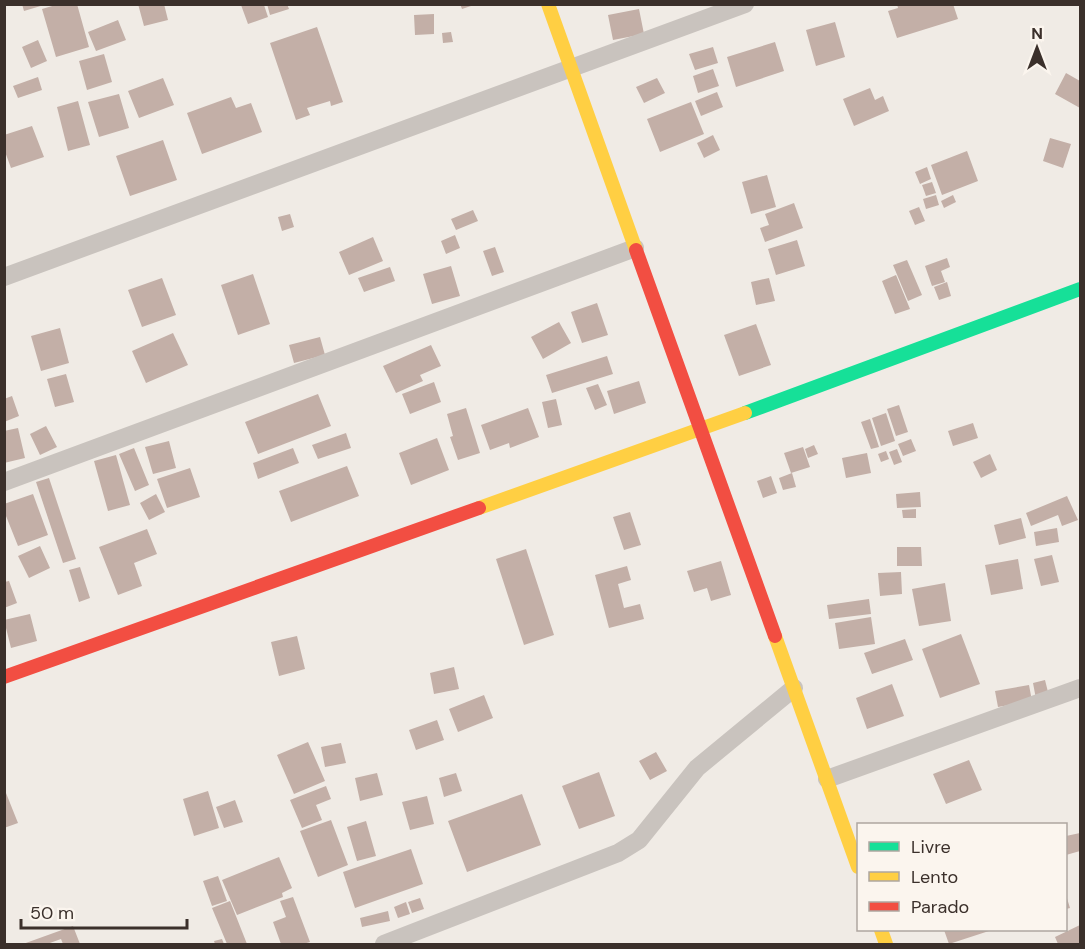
<svg xmlns="http://www.w3.org/2000/svg" width="1085" height="949" font-family="'DM Sans',sans-serif">
<style>
.building{fill:#c3afa7}
.lines{fill:none;stroke-linecap:round;stroke-linejoin:round}
.street{stroke:#c9c3be;stroke-width:18}
.fast{stroke:#16e098;stroke-width:14}
.slow{stroke:#ffcf43;stroke-width:14}
.jam{stroke:#f24e42;stroke-width:14}
</style>
<rect width="100%" height="100%" fill="#f0ebe5"/>
<path class="building" d="M22,4h22v1l-20,6z
M59,4h18l12,43 -33,10 -14,-48z
M138,4h26l4,16 -24,6z
M267,4h20l2,5 -19,6z
M460,4h14v1l-12,4z
M897,4h56l5,15 -61,19 -9,-27 10,-3z
M241,5h23l4,12 -20,7z
M639,9l5,25 -31,6 -5,-25z
M434,14v20l-19,1 -1,-20z
M118,20l8,20 -30,11 -8,-19z
M835,22l10,35 -29,9 -10,-36z
M317,27l26,75 -12,4 -1,-5 -23,7 3,7 -14,5 -26,-77z
M451,32l2,10 -10,1 -1,-10z
M38,40l9,21 -16,7 -9,-21z
M775,42l9,29 -48,16 -9,-30z
M713,47l5,16 -23,7 -6,-16z
M104,54l8,28 -25,8 -8,-29z
M713,69l6,17 -21,7 -5,-17z
M1066,73l14,8v27l-25,-14z
M38,77l4,13 -24,8 -5,-12z
M163,78l11,27 -35,13 -11,-27z
M657,78l8,15 -21,10 -8,-16z
M870,88l5,12 8,-4 6,15 -35,15 -11,-27z
M717,92l6,15 -22,9 -6,-15z
M119,94l10,34 -30,9 -11,-35z
M231,97l5,11 15,-5 11,29 -60,22 -15,-41z
M78,101l12,44 -22,6 -11,-44z
M691,102l13,32 -44,18 -13,-33z
M32,126l12,31 -33,11 -7,-19v-14z
M713,135l7,15 -16,8 -7,-15z
M1050,138l21,6 -8,24 -20,-7z
M163,140l14,40 -47,16 -14,-40z
M967,151l11,30 -36,14 -11,-30z
M927,167l4,12 -11,5 -5,-12z
M767,175l9,32 -25,7 -9,-32z
M932,182l4,11 -10,3 -4,-11z
M936,195l3,10 -13,4 -3,-10z
M953,195l3,7 -12,6 -3,-7z
M794,203l9,25 -38,14 -5,-14 9,-3 -4,-11z
M919,207l6,14 -10,4 -6,-14z
M473,210l5,11 -22,9 -5,-11z
M290,214l4,13 -12,4 -4,-14z
M455,235l5,13 -14,6 -5,-13z
M373,237l10,24 -34,14 -10,-23z
M797,240l8,26 -29,9 -8,-26z
M495,247l9,25 -12,4 -9,-25z
M947,258l3,9 -9,4 4,11 -13,4 -7,-20z
M907,260l15,35 -14,6 -15,-36z
M451,266l9,30 -28,8 -9,-30z
M390,267l5,14 -31,11 -6,-14z
M253,274l17,50 -32,11 -17,-50z
M896,275l14,34 -15,5 -13,-33z
M162,278l14,37 -34,12 -14,-37z
M769,278l6,23 -19,4 -5,-23z
M947,282l4,14 -12,4 -5,-13z
M597,303l11,32 -26,8 -11,-31z
M559,322l12,21 -28,16 -12,-22z
M756,324l15,41 -32,11 -15,-41z
M60,328l9,35 -28,8 -10,-35z
M173,333l15,32 -42,18 -14,-32z
M320,337l5,18 -31,8 -5,-18z
M431,345l10,21 -21,9 3,6 -27,12 -13,-27z
M607,356l6,18 -61,19 -6,-18z
M66,374l8,28 -19,5 -8,-28z
M639,381l7,22 -32,11 -7,-23z
M434,382l7,20 -31,12 -8,-20z
M598,384l9,21 -12,5 -9,-22z
M318,394l13,32 -73,28 -13,-32z
M12,396l7,20 -15,6v-23z
M556,399l6,26 -14,3 -6,-26z
M899,405l9,27 -12,4 -9,-27z
M466,408l14,45 -22,7 -8,-23 3,-1 -6,-22z
M528,408l11,29 -29,11 -1,-5 -19,7 -9,-25z
M886,413l9,28 -14,5 -9,-28z
M870,419l9,28 -8,2 -10,-27z
M973,423l5,15 -25,8 -5,-15z
M46,426l11,21 -17,8 -10,-21z
M18,428l7,30 -21,5v-32z
M346,433l5,15 -33,11 -6,-14z
M437,438l12,32 -38,15 -12,-32z
M911,439l5,12 -13,5 -5,-12z
M169,441l7,27 -23,6 -8,-27z
M814,445l4,9 -10,4 -3,-9z
M803,447l7,20 -19,6 -7,-20z
M134,448l15,37 -14,6 -16,-37z
M293,448l6,15 -41,16 -5,-16z
M897,449l5,13 -8,3 -5,-13z
M886,451l3,8 -8,3 -3,-8z
M867,453l4,20 -25,5 -4,-20z
M990,454l7,16 -16,8 -8,-16z
M116,455l14,50 -22,6 -14,-50z
M347,466l12,30 -68,26 -12,-31z
M190,468l10,29 -33,11 -10,-29z
M792,473l4,14 -13,3 -4,-12z
M771,476l6,17 -14,5 -6,-17z
M49,478l27,81 -13,4 -27,-81z
M920,492l1,15 -24,1 -1,-14z
M33,494l15,41 -30,11 -14,-35v-7z
M156,494l9,18 -16,8 -9,-17z
M1067,496l11,24 -16,6 -4,-11 -27,11 -5,-13z
M916,509v9h-13l-1,-8z
M630,512l11,33 -17,5 -11,-33z
M1021,518l5,20 -27,7 -5,-20z
M1057,528l2,14 -23,4 -2,-14z
M147,529l10,25 -23,9 8,23 -24,9 -19,-48z
M40,546l10,22 -21,10 -11,-22z
M897,547h24l1,19h-25z
M526,549l28,86 -30,10 -28,-86z
M1052,555l7,27 -18,4 -7,-27z
M1018,559l5,30 -32,6 -6,-30z
M721,561l10,34 -20,6 -4,-13 -13,4 -7,-21z
M627,566l4,14 -13,4 6,24 16,-4 4,15 -35,9 -14,-53z
M80,567l10,31 -11,4 -10,-32z
M901,572l1,22 -22,2 -2,-23z
M9,581l8,22 -13,5v-26z
M945,583l6,38 -32,5 -7,-37z
M869,599l2,15 -42,5 -2,-14z
M30,614l7,27 -26,7 -7,-28z
M871,617l4,27 -36,5 -4,-26z
M961,634l19,50 -40,14 -18,-49z
M297,636l8,33 -26,7 -8,-34z
M905,639l8,21 -41,14 -8,-21z
M454,667l5,22 -25,5 -4,-21z
M1045,680l4,16 -13,3 -3,-16z
M892,684l12,32 -37,13 -11,-31z
M1029,685l3,16 -34,6 -3,-16z
M484,695l9,23 -35,14 -9,-23z
M437,720l7,20 -28,10 -7,-20z
M308,742l17,39 -31,13 -17,-39z
M341,743l5,20 -21,4 -4,-20z
M656,752l11,19 -17,9 -11,-19z
M969,760l13,30 -36,14 -13,-30z
M599,772l16,44 -36,13 -17,-43z
M377,773l6,22 -23,6 -5,-23z
M456,773l6,18 -18,6 -5,-19z
M326,786l5,13 -15,6 6,15 -20,8 -12,-28z
M4,788l14,35 -14,5z
M208,791l11,37 -25,8 -11,-37z
M522,794l19,51 -74,27 -19,-51z
M427,796l7,28 -24,6 -8,-28z
M235,800l8,22 -19,6 -8,-21z
M331,820l17,45 -30,12 -18,-46z
M366,821l10,35 -19,5 -10,-34z
M1080,833v18l-14,4v-19z
M411,849l12,35 -68,24 -12,-36z
M279,857l13,31 -10,5 1,4 -46,18 -15,-35z
M218,876l9,25 -15,5 -9,-25z
M1066,895l4,13 -4,1z
M293,897l17,45 -7,2h-22l-8,-22 13,-5 -6,-16z
M420,898l4,11 -12,4 -4,-11z
M230,901l17,43h-20l-15,-36z
M406,902l4,12 -12,4 -4,-11z
M388,911l2,10 -28,6 -2,-9z
M1080,925v19h-22l-3,-7z
M73,926l7,18h-17l-2,-5 -14,5h-24z
M944,930h48l-43,14z
M222,939l2,5h-9l-1,-3z"/>
<g class="lines">
<path class="street" d="M4,277l741,-273
M4,482l631,-234
M827,779l253,-91
M384,944l234,-91 21,-13 58,-72 97,-80"/>
<path class="fast" d="M745,413l335,-124"/>
<path class="slow" d="M548,4l88,246
M479,508l266,-95
M775,636l83,231
M881,930l5,14"/>
<path class="jam" d="M636,250l139,386
M4,677l475,-169"/>
</g>
<rect width="1085" height="949" fill="none" stroke="#3b302b" stroke-width="12"/>
<rect x="857" y="823" width="210" height="108" fill="#fbf5ee" stroke="#aea6a0" stroke-width="1.5"/>
<rect x="869" y="842" width="30" height="9" fill="#16e098" stroke="#aea6a0" stroke-width="1.5"/>
<text x="911" y="853" font-size="18" fill="#3b302b">Livre</text>
<rect x="869" y="872" width="30" height="9" fill="#ffcf43" stroke="#aea6a0" stroke-width="1.5"/>
<text x="911" y="883" font-size="18" fill="#3b302b">Lento</text>
<rect x="869" y="902" width="30" height="9" fill="#f24e42" stroke="#aea6a0" stroke-width="1.5"/>
<text x="911" y="913" font-size="18" fill="#3b302b">Parado</text>
<g transform="translate(1037 48)" stroke="#fbf5ee" stroke-width="4.5" paint-order="stroke">
<path d="M0-4.5L10 22L0 15L-10 22Z" fill="#3b302b"/>
<text y="-9" font-size="16" font-weight="bold" text-anchor="middle" fill="#3b302b">N</text>
</g>
<path d="M21 919v9h166v-9" fill="none" stroke="#3b302b" stroke-width="3"/>
<text x="30" y="919" font-size="18" fill="#3b302b" stroke="#fbf5ee" stroke-width="4.5" paint-order="stroke">50 m</text>
</svg>
